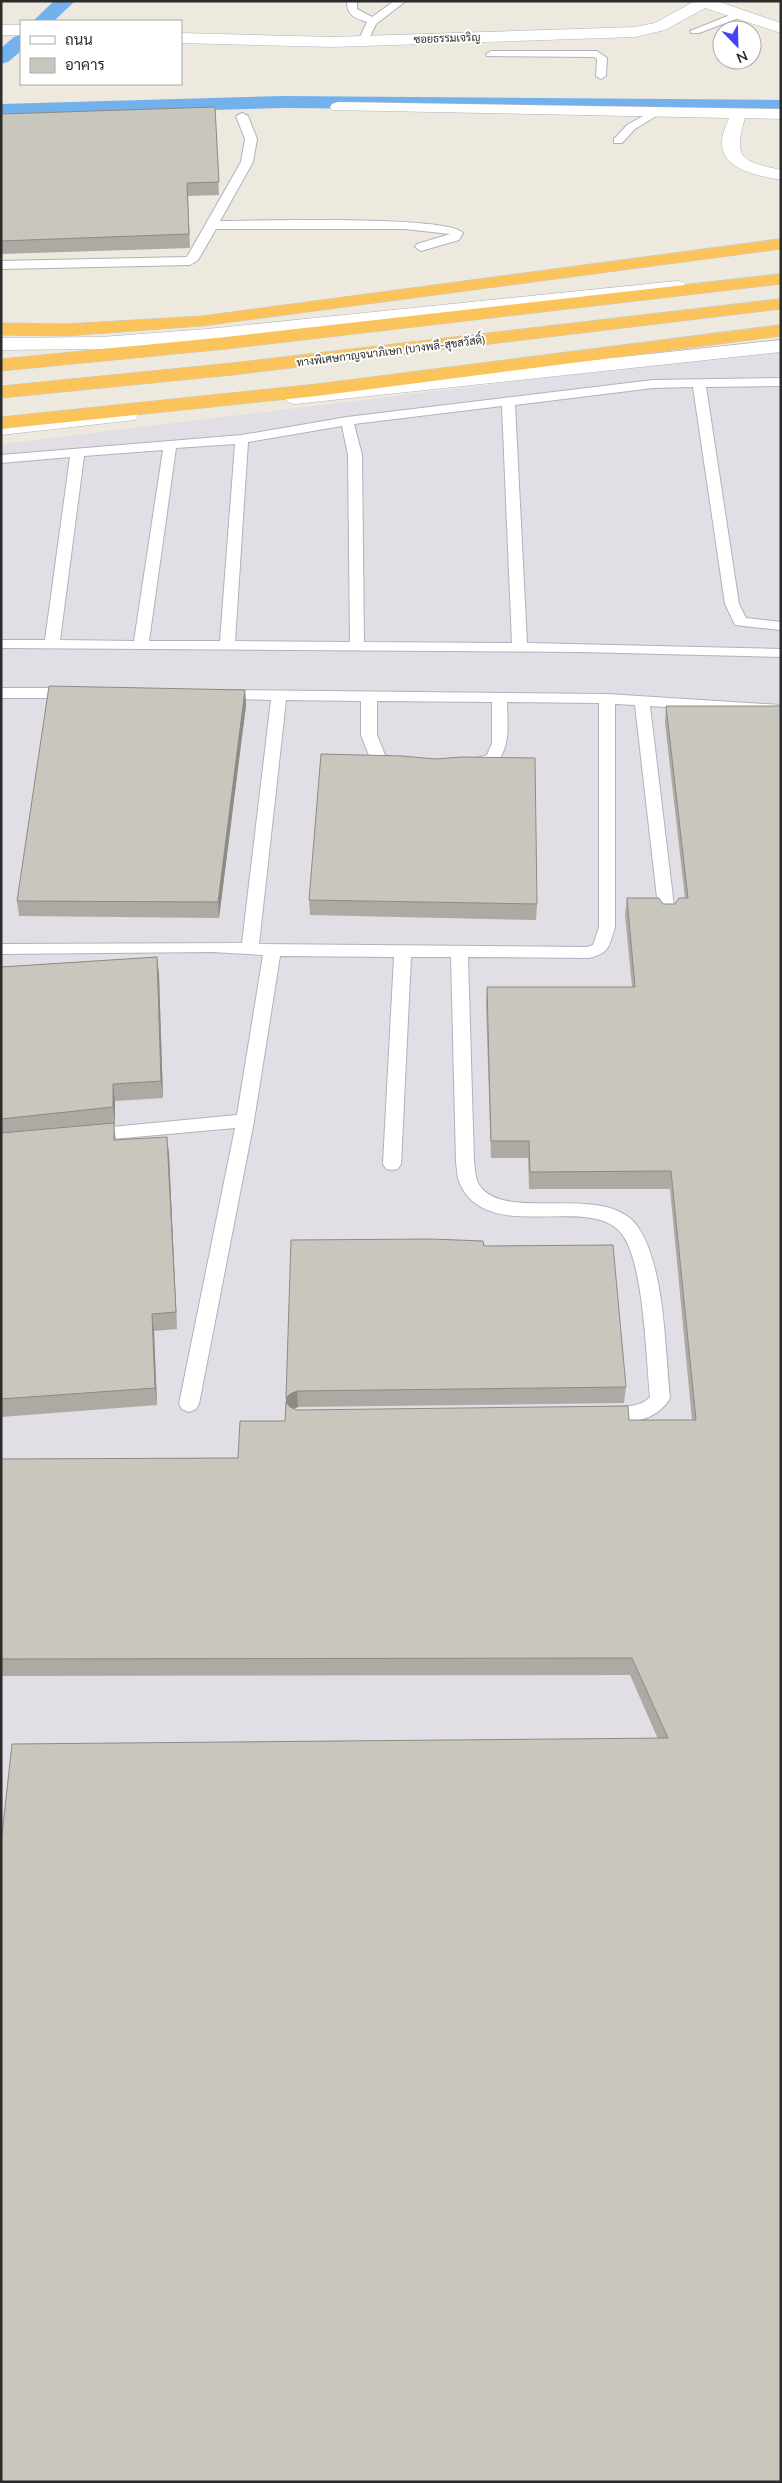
<svg xmlns="http://www.w3.org/2000/svg" width="782" height="2483" font-family="Mulish,Sarabun,sans-serif">
<style>
.industrial{fill:#e2dee5}
.lines{fill:none;stroke-linecap:round;stroke-linejoin:round}
.canal{fill:#73b1ec;fill-rule:evenodd}
.lane-casing{stroke:#b1b1be;stroke-width:2}
.street-casing{stroke:#b1b1be;stroke-width:1}
.highway-casing{stroke:#c8c8c8;stroke-width:1}
.lane{fill:#fff;fill-rule:evenodd}
.street{fill:#fff;fill-rule:evenodd}
.highway{fill:#fbc45a;fill-rule:evenodd}
.wall{fill:#acaaa3}
.shaded-wall{fill:#8c8b84}
.building{fill:#c8c6bd;stroke:#8c8b84}
.labels{text-anchor:middle;dominant-baseline:central;stroke-width:4;stroke-linejoin:round;paint-order:stroke}
.far-street-label{font-size:11px;fill:#2b2b2b;stroke:#fff}
</style>
<rect width="100%" height="100%" fill="#ede9de"/>
<path class="industrial" d="M781,349v2133h-780v-2038z"/>
<g class="lines">
<path class="canal" d="M54,1h21l-21,20h-21z
M21,35v16l-13,11 -7,2v-16l13,-11z
M282,96l499,4v12l-499,-4 -281,8v-12z"/>
<defs>
<path id="lane" d="M347,1h10v8l15,8 22,-16h12l-30,23 -8,17 -5,3 -5,-3 9,-19c-12,-4 -20,-6 -20,-21z
M740,11l4,1v4l-45,17h-8l-1,-2z
M491,51h106l10,7 -1,18 -5,3 -5,-3 1,-17 -3,-2 -107,-1 -1,-2z
M654,110l6,3 -2,2 -23,14 -13,14h-8v-4l13,-14z
M242,113l6,3 9,23 -4,23 -33,59c34,0 228,-6 243,12l-4,7 -38,11 -6,-4 2,-3 33,-10 -45,-5h-189l-18,31 -8,5 -189,4v-8l186,-4 54,-95 4,-23 -9,-23z
M781,378v8l-75,1 33,217 7,14 35,4v8l-46,-5 -10,-21 -32,-217 -40,1 -138,17 12,238 254,6v8l-201,-5 -579,-4v-8h44l25,-183 -69,6v-8l241,-20 105,-18 306,-37zM502,406l10,237 -148,-1 -2,-187 -8,-31zM342,426l6,29 2,187 -115,-1 13,-199zM235,444l-15,197h-71l27,-193zM163,450l-29,191 -74,-1 24,-184z
M1,688h71l8,5 -8,5h-71z
M220,690l387,4 174,11v10l-131,-9 25,209 -2,4h-12l-2,-4 -24,-210 -20,-1v223c-6,19 -5,26 -26,31l-121,-1 6,205c1,6 1,13 3,19 21,46 128,-2 161,46 27,40 27,123 32,171 -13,24 -48,29 -73,21l-3,-5 3,-5c17,-6 39,3 53,-12 -4,-41 -6,-128 -26,-160 -29,-47 -135,10 -164,-53 -3,-7 -3,-15 -4,-22l-5,-205h-40l-10,207 -3,5 -6,1 -6,-1 -3,-5 11,-207 -114,-1 -26,165 -55,283 -3,5 -7,3 -7,-3 -3,-5 56,-276 -145,13 -6,-2 -3,-4 3,-4 6,-2 147,-14 26,-160 -51,-3 -211,2v-10l241,-1 29,-243 -56,-2 -3,-3 3,-3zM286,700l75,1v34l9,23 3,3 26,9 8,-5 -3,-3 -19,-7 -8,-20v-34l115,1v41l-5,12 -21,6 -3,3 8,5 27,-8c13,-18 9,-38 9,-59l92,1v224l-6,18 -6,2 -328,-3z"/>
<path id="street" d="M695,1h22l64,22v10l-76,-25 -40,22 -30,7 -303,10 -151,-4v-10l151,4 303,-10 20,-4z
M1,25h20v10h-20z
M338,102l443,7v10l-36,-1c-12,41 -4,43 36,52v10c-20,-4 -57,-9 -59,-35 -1,-8 4,-19 7,-27l-397,-8 -2,-3 2,-3z
M677,281l6,1 3,4 -3,4 -476,51 -106,8 -100,1v-12l100,-1 106,-8z
M781,340v12l-486,52 -7,-2 -3,-4 3,-4 7,-2z
M128,410l7,2 3,4 -3,4 -134,15v-12z"/>
<path id="highway" d="M781,239v10l-579,77 -136,10 -65,-1v-12l65,1 136,-8z
M781,274v10l-555,65 -225,22v-12l225,-22z
M781,299v10l-549,66 -231,23v-12l231,-23z
M781,325v11l-464,60 -316,33v-12l316,-33z"/>
</defs>
<use href="#lane" class="lane-casing"/>
<use href="#street" class="street-casing"/>
<use href="#highway" class="highway-casing"/>
<use href="#lane" class="lane"/>
<use href="#street" class="street"/>
<use href="#highway" class="highway"/>
</g>
<path class="wall" d="M215,107l4,88 -31,1 2,52 -189,6v-140z
M245,690l1,15 -27,213 -200,-2 -2,-15z
M666,706h115v1776l-123,-743 -28,-64 -629,1v-217l237,-1 47,-37 1,-23 198,-152 142,141 -2,16 -326,4 -4,2 3,1 332,10h63l-22,-231h-141l-1,-31h-37l-5,-154 1,-17h145l-7,-72 2,-17 36,6h12l10,-6 -20,-175z
M309,900l228,4 -1,16 -226,-5z
M157,957l2,18 4,123 -48,3v23l-1,1 2,15 53,14 8,175 -23,2 3,74 -156,12v-450z"/>
<path class="shaded-wall" d="M245,690l1,15 -27,213 -1,-16z
M157,957l2,18 4,123 -2,-17z
M113,1084l2,17v23l-2,-17z
M167,1137l2,17 8,175 -1,-17z
M152,1314l2,17 3,74 -2,-17z
M297,1391l1,16 -8,3 -3,5 -1,-17 4,-4z"/>
<path class="building" d="M215,107l4,75 -32,1 2,51 -188,7v-127z
M49,686l196,4 -27,212 -201,-1z
M666,706h115v1776h-780v-638l11,-100 656,-6 -36,-80 -631,1v-200l237,-1 2,-37h45l1,-19 4,5 7,3 331,-4 1,14h67l-25,-249 -141,1 -1,-31h-38l-4,-154h148l-8,-89h32l4,6h12l4,-6h9z
M321,754l81,2 34,3 25,-2 74,1 2,146 -228,-4z
M157,957l4,124 -48,3v23l-112,12v-152z
M114,1123v17l53,-3 9,175 -24,2 3,74 -154,11v-266z
M431,1239l52,2 1,5 129,-1 13,142 -329,4 -7,3 -4,4 5,-158z"/>
<g class="labels">
<g class="far-street-label">
<text transform="translate(447 38) rotate(-2)">ซอยธรรมเจริญ</text>
<text transform="translate(391 351) rotate(-7)">ทางพิเศษกาญจนาภิเษก (บางพลี-สุขสวัสดิ์)</text>
</g>
</g>
<rect width="782" height="2483" fill="none" stroke="#2b2b2b" stroke-width="5"/>
<rect x="20" y="20" width="162" height="65" fill="#ffffff" stroke="#aaaaaa"/>
<rect x="30" y="36" width="25" height="8" fill="#ffffff" stroke="#aaaaaa"/>
<text x="65" y="45" font-size="15" fill="#2b2b2b">ถนน</text>
<rect x="30" y="58" width="25" height="15" fill="#c8c6bd" stroke="#aaaaaa"/>
<text x="65" y="70" font-size="15" fill="#2b2b2b">อาคาร</text>
<g transform="translate(737 45) rotate(157)"><circle r="24" fill="#ffffff" stroke="#aaaaaa"/>
<path d="M0-4L9 19L0 12L-9 19Z" fill="#4841f6"/>
<text y="-8" font-size="14" font-weight="bold" text-anchor="middle" fill="#2b2b2b">N</text>
</g>
</svg>
